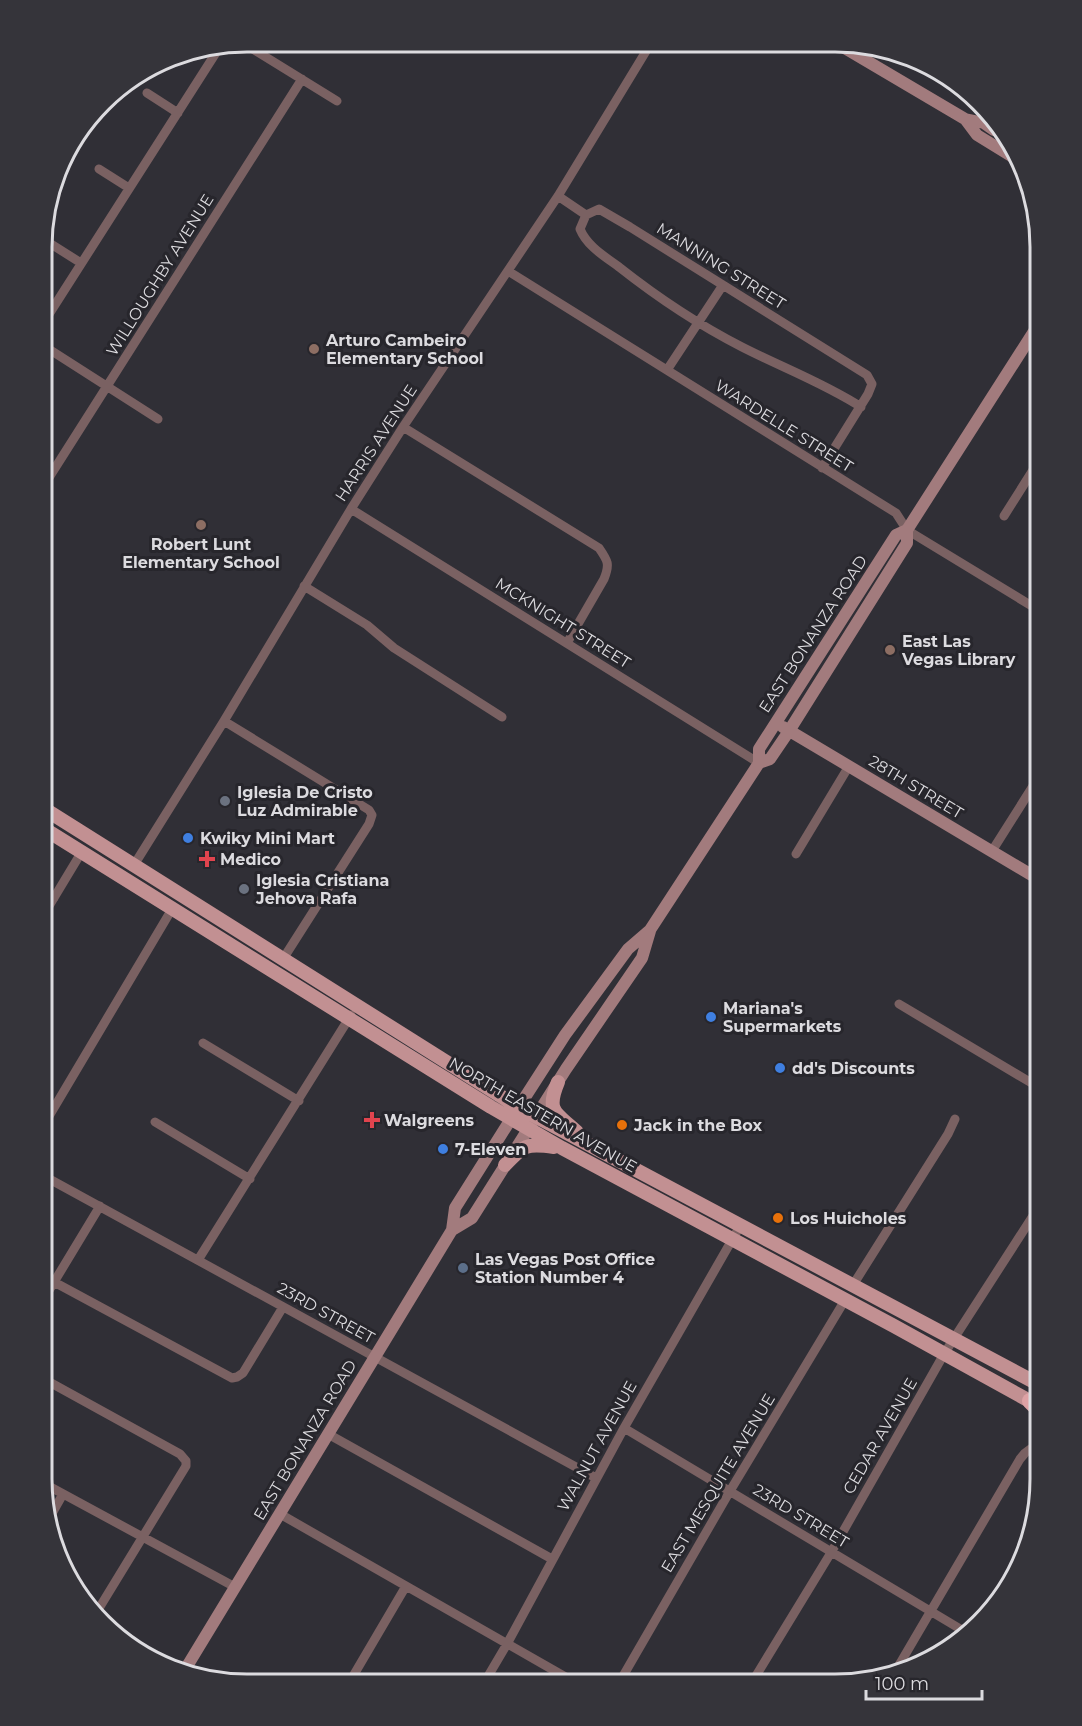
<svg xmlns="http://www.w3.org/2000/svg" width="1082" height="1726" font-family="Montserrat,sans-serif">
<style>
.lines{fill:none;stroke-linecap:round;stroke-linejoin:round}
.street{stroke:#7a6162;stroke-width:9}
.secondary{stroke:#a27b7d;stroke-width:12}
.primary{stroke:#c29092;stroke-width:14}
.highway{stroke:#dea2a5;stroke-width:16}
.education-dot{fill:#8d6e63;stroke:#27262c;stroke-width:2}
.worship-dot{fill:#6b7280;stroke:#27262c;stroke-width:2}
.shop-dot{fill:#3f7fe0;stroke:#27262c;stroke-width:2}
.health-dot{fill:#e0444e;stroke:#27262c;stroke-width:2}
.food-dot{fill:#e8710a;stroke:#27262c;stroke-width:2}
.service-dot{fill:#5c6f8a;stroke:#27262c;stroke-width:2}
.labels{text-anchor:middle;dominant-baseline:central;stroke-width:6;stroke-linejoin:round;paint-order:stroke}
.street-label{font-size:16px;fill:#dcdbdf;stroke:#27262c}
.poi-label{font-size:16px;font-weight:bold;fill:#dcdbdf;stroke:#27262c;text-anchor:start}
.rim{fill:none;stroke:#dcdbdf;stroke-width:3}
</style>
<rect width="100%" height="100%" fill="#302f36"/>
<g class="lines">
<path class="street" d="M243,43l94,58
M147,93l31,20
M99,169l30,19
M558,196l28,19 13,-6 31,18 237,148 5,9 -4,10 -46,74
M586,215l-6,14c7,17 24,27 39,38 38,30 80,58 123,80 39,20 82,36 119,60
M51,244l30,19
M508,271l388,242 11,17 133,81
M44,322l175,-274
M44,346l114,73
M667,370l56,-85
M403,427l196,121c9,13 11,16 5,31l-37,64
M43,487l259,-408
M351,509l408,254
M1004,516l36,-57
M304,586l63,39 27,23 108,69
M224,721l145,89 3,5 -3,9 -86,135
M992,851l48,-76
M796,854l53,-88
M134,865l90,-144 127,-212 52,-82 155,-231 93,-153
M43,891l11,7
M43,916l38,-63
M899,1004l141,84
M203,1043l96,58
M155,1122l95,57
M42,1128l130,-219
M42,1175l554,303
M198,1260l153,-245
M54,1282l178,96 5,-1 6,-4 40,-66
M853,1285l95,-151 7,-15
M42,1302l58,-96
M42,1378l138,76 6,7v5l-88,144
M624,1428l338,202
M328,1434l224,125
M43,1483l192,104
M280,1514l296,169
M50,1517l13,-23
M895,1672l125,-213 5,-6 12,-9
M349,1683l57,-97
M484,1683l23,-39 117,-216 116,-202
M619,1683l111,-192 115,-191
M751,1684l81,-133 112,-197 96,-149"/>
<path class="secondary" d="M838,44l127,75 19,4 10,7
M965,119l12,16 39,24
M783,727l257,153
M759,763l11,-4 19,-28 118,-188v-13l133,-208
M452,1230l20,-12 94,-149 76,-111 8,-27
M186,1668l266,-438 3,-22 56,-89 54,-84 63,-86 22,-19 109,-167v-14l137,-214 11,-5"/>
<path class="primary" d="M43,808l475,299 522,278
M43,828l448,279 71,41 332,178 143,79
M558,1082c-13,31 -1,31 19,50
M505,1165c19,-20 21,-22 49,-18"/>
<path class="highway" d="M1030,1401l10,10"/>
</g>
<g class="education-dot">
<circle cx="314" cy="349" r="6"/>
<circle cx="201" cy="525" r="6"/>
<circle cx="890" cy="650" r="6"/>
</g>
<g class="worship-dot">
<circle cx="225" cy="801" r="6"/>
<circle cx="244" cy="889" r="6"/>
</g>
<g class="shop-dot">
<circle cx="188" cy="838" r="6"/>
<circle cx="711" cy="1017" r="6"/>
<circle cx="780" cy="1068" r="6"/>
<circle cx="443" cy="1149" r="6"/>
</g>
<g class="health-dot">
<path d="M204 850h6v6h6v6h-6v6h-6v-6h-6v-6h6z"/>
<path d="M369 1111h6v6h6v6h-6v6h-6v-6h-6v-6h6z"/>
</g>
<g class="food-dot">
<circle cx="622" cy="1125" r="6"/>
<circle cx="778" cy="1218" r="6"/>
</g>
<circle class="service-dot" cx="463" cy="1268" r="6"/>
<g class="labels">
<g class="street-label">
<text transform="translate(721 266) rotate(32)">MANNING STREET</text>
<text transform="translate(160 275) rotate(-58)">WILLOUGHBY AVENUE</text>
<text transform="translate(784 426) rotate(32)">WARDELLE STREET</text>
<text transform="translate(376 443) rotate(-57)">HARRIS AVENUE</text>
<text transform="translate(563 623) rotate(32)">MCKNIGHT STREET</text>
<text transform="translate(813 634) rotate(-57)">EAST BONANZA ROAD</text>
<text transform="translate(916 787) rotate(31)">28TH STREET</text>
<text transform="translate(543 1115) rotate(30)">NORTH EASTERN AVENUE</text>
<text transform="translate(326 1313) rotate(29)">23RD STREET</text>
<text transform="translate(880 1436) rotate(-60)">CEDAR AVENUE</text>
<text transform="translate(305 1440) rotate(-59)">EAST BONANZA ROAD</text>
<text transform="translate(597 1446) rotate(-61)">WALNUT AVENUE</text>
<text transform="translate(718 1483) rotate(-59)">EAST MESQUITE AVENUE</text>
<text transform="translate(801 1516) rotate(31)">23RD STREET</text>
</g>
<g class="poi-label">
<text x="326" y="340">Arturo Cambeiro<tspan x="326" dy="18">Elementary School</tspan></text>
<text x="201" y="544" text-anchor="middle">Robert Lunt<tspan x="201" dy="18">Elementary School</tspan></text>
<text x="902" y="641">East Las<tspan x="902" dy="18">Vegas Library</tspan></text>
<text x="237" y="792">Iglesia De Cristo<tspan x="237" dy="18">Luz Admirable</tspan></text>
<text x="200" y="838">Kwiky Mini Mart</text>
<text x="220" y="859">Medico</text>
<text x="256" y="880">Iglesia Cristiana<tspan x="256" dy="18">Jehova Rafa</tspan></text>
<text x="723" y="1008">Mariana's<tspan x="723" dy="18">Supermarkets</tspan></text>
<text x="792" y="1068">dd's Discounts</text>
<text x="384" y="1120">Walgreens</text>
<text x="634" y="1125">Jack in the Box</text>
<text x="455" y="1149">7-Eleven</text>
<text x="790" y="1218">Los Huicholes</text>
<text x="475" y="1259">Las Vegas Post Office<tspan x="475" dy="18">Station Number 4</tspan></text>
</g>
</g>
<path d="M0 0H1082V1726H0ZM247 52H835A195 195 0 0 1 1030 247V1479A195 195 0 0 1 835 1674H247A195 195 0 0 1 52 1479V247A195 195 0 0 1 247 52Z" fill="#35343a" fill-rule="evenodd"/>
<path class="rim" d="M247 52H835A195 195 0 0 1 1030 247V1479A195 195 0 0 1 835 1674H247A195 195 0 0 1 52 1479V247A195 195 0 0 1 247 52Z"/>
<path d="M866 1690v9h116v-9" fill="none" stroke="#dcdbdf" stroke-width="3"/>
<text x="875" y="1690" font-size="18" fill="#dcdbdf" stroke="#27262c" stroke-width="4.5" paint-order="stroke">100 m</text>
</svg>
